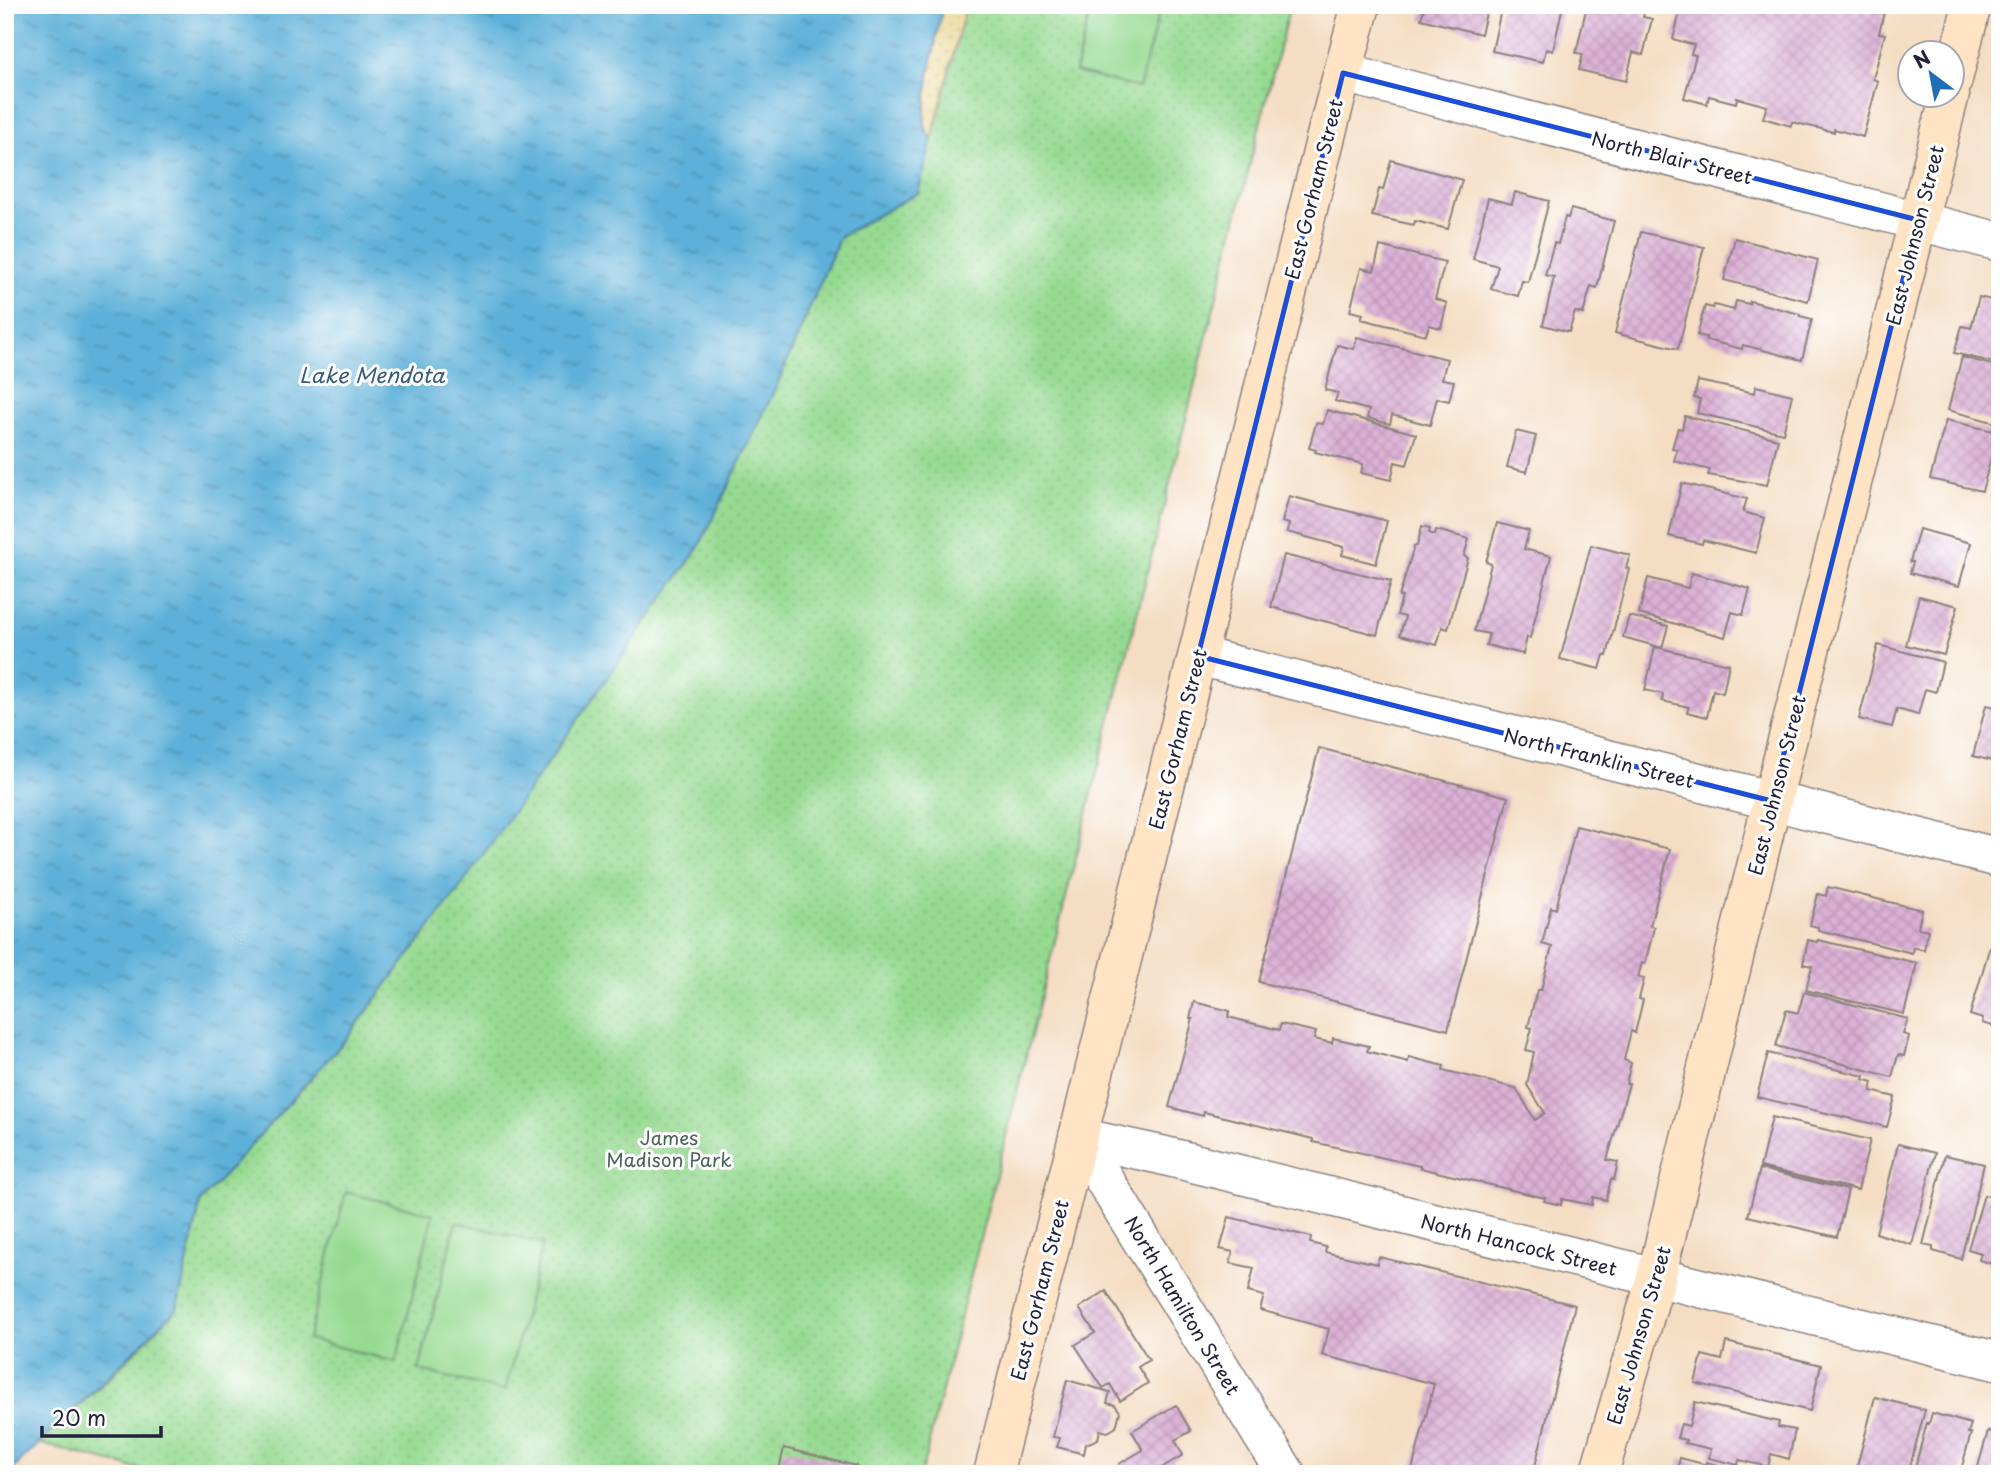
<svg xmlns="http://www.w3.org/2000/svg" width="2005" height="1479" font-family="'Playpen Sans',sans-serif">
<style>
.green{fill:url(#green-dots);stroke:#5c7e66;stroke-width:2}
.sand{fill:url(#sand-dots);stroke:#887e6c;stroke-width:2}
.pitch{fill:#96da92;stroke:#5c7e66;stroke-width:2}
.water{fill:url(#water-ripples);stroke:#40698a;stroke-width:2}
.building{fill:url(#building-cross-hatch)}
.lines{fill:none;stroke-linecap:round;stroke-linejoin:round}
.minor-casing{stroke:#8b807f;stroke-width:41}
.tertiary-casing{stroke:#8b807f;stroke-width:41}
.secondary-casing{stroke:#8b807f;stroke-width:41}
.minor{stroke:#fff;stroke-width:38}
.tertiary{stroke:#fff;stroke-width:38}
.secondary{stroke:#fee4c5;stroke-width:38}
.marked{fill:none;stroke:#1d4ed8;stroke-width:5;stroke-linejoin:round}
.labels{text-anchor:middle;dominant-baseline:central;stroke-width:6;stroke-linejoin:round;paint-order:stroke}
.street-label{font-size:19px;fill:#22223b;stroke:#fff}
.park-label{font-size:19px;fill:#4b6259;stroke:#fff}
.water-label{font-size:21px;font-style:italic;fill:#3a5b7a;stroke:#fff}
</style>
<defs>
<pattern id="green-dots" width="8" height="8" patternUnits="userSpaceOnUse" patternTransform="scale(1.75)"><rect width="8" height="8" fill="#96da92"/><path d="M2 2h.1M6 6h.1" fill="none" stroke="#81bb7f" stroke-width="1.8" stroke-linecap="round"/></pattern>
<pattern id="sand-dots" width="8" height="8" patternUnits="userSpaceOnUse" patternTransform="scale(1.75)"><rect width="8" height="8" fill="#eeda9e"/><path d="M2 2h.1M6 6h.1" fill="none" stroke="#ccbb89" stroke-width="1.8" stroke-linecap="round"/></pattern>
<pattern id="water-ripples" width="26" height="14" patternUnits="userSpaceOnUse" patternTransform="scale(1.75)"><rect width="26" height="14" fill="#5db0d9"/><path d="M2 4q2-2 4 0t4 0M15 11q2-2 4 0t4 0" fill="none" stroke="#4c8fb1"/></pattern>
<pattern id="building-cross-hatch" width="8" height="8" patternUnits="userSpaceOnUse" patternTransform="scale(1.75)"><rect width="8" height="8" fill="#dbb0d5"/><path d="M0 0l8 8M0 8l8-8" fill="none" stroke="#bc97b8"/></pattern>
</defs>
<rect width="100%" height="100%" fill="#fff"/>
<filter id="ink" filterUnits="userSpaceOnUse"><feTurbulence type="fractalNoise" baseFrequency=".0143" numOctaves="2"/><feDisplacementMap in="SourceGraphic" scale="14" xChannelSelector="R" yChannelSelector="G"/><feConvolveMatrix kernelMatrix="1 2 1 2 8 2 1 2 1" color-interpolation-filters="sRGB"/></filter>
<filter id="wash" filterUnits="userSpaceOnUse"><feTurbulence type="fractalNoise" baseFrequency=".00686" numOctaves="4" result="noise"/><feDisplacementMap in="SourceGraphic" scale="28" xChannelSelector="R" yChannelSelector="G"/><feGaussianBlur stdDeviation="1.57" result="paint"/><feColorMatrix in="noise" values="0 0 0 0 0 0 0 0 0 0 0 0 0 0 0 0 0 1.4 0 .05"/><feComposite in="paint" operator="in"/></filter>
<g filter="url(#wash)">
<rect width="100%" height="100%" fill="#f4ddc3"/>
<path class="green" d="M943,5h347l-369,1469h-764l-119,-31 71,-65 68,-69 24,-108 145,-162 113,-150 318,-504 63,-149 78,-44 14,-53 -7,-23 9,-66z"/>
<path class="sand" d="M943,5h23l-34,134c-1,-2 -5,-7 -6,-9 -6,-20 12,-101 17,-125z"/>
<path class="pitch" d="M1092,5h69l-22,83 -64,-16z
M346,1192l87,22 -37,148 -88,-23z
M456,1222l87,21 -38,148 -86,-21z"/>
<path class="water" d="M5,5h938c-5,24 -23,105 -17,125 1,2 5,7 6,9l-14,54 -78,43 -63,149 -78,162 -240,342 -113,150 -145,162 -24,108 -169,165h-3z"/>
<g id="blocks">
<path class="building" d="M1425,5h63l-7,29 -60,-15z
M1502,5h61l-10,46 -7,-2 -3,13 -51,-11z
M1587,5h59l-3,12 9,2 -9,36 -10,-3 -7,29 -47,-11 4,-16 -7,-1z
M1682,5h204l-7,28 6,1 -12,45 5,2 -15,56 -29,-8v3l-42,-10 -1,4 -28,-8 4,-12 -30,-8 -1,5 -27,-7 -2,8 -23,-6 12,-43 -5,-1 3,-9 -21,-6z
M1391,160l71,20 -14,49 -33,-8 -1,4 -42,-9 7,-27 4,1z
M1515,192l34,9 -21,81 -6,-1 -4,15 -27,-7 7,-23 -25,-7 15,-61 24,6z
M1571,209l43,12 -17,67 -6,-2 -8,28 -8,-2 -6,20 -26,-7 11,-48 -9,-2 9,-32 4,1 7,-27 3,1z
M1641,232l63,15 -26,102 -63,-16z
M1735,238l83,22 -10,41 -84,-21z
M1380,246l65,16 -10,37 12,4 -6,25 -12,-3 -3,10 -65,-16 2,-5 -13,-3 11,-43 13,3z
M1979,297l21,5v62l-46,-11 8,-27 9,2z
M1736,301l13,3 1,-3 50,13v2l12,3 -10,41 -59,-15 -1,4 -36,-9v-3l-9,-2 8,-29 8,2 1,-3 20,5z
M1357,337l90,22 -5,20 12,2 -5,20 -12,-3 -7,27 -38,-10 -2,9 -23,-6 2,-8 -34,-9 3,-8 -13,-3 12,-45 17,4z
M1962,357l38,10v57l-52,-14z
M1698,381l57,12 1,-7 36,9 -9,38 -86,-20 3,-14 -6,-1z
M1327,410l89,24 -9,31 -12,-3 -4,18 -30,-7 2,-9 -48,-12 1,-2 -7,-2 7,-25 7,1z
M1685,416l93,23 -11,46 -59,-10 2,-5 -36,-9 3,-12 -5,-1 6,-20 4,1z
M1946,420l52,12 -16,59 -52,-12z
M1516,431l20,5 -9,36 -20,-5z
M1682,483l65,16 -4,13 22,6 -9,35 -53,-13 -1,4 -33,-8z
M1289,496l98,25 -11,43 -34,-9 2,-8 -57,-15 2,-8 -7,-2z
M1497,523l32,8 -5,18 27,7 -21,82 -3,-1 -4,17 -37,-9 3,-11 -15,-3 17,-67 -5,-2z
M1422,526l8,2 -1,5 6,2 1,-5 33,9 -5,17 4,2 -20,71 -6,-2 -5,18 -37,-10 5,-18 -8,-2 5,-18h-3l15,-51h3z
M1919,529l52,14 -12,43 -49,-13 3,-11h-3z
M1591,545l39,10 -4,13 3,1 -22,87 -3,-1 -4,14 -40,-10z
M1284,555l107,26 -14,54 -106,-28z
M1692,573l58,16 -7,26 -11,-3 -7,25 -86,-23 9,-36 40,10z
M1919,596l39,10 -14,49 -38,-10z
M1629,616l39,10 -6,22 -39,-11z
M1878,645l65,17 -7,30 -11,-3 -7,26 -21,-6 -5,18 -33,-8z
M1655,647l74,17 -6,29 -10,-3 -6,27 -20,-5 2,-5 -27,-6 1,-7 -18,-4z
M1986,705l14,3v55l-27,-7z
M1319,748l189,49 -60,233 -189,-48z
M1576,826l94,23 -20,77 4,1 -9,37 -3,-1 -4,14 6,2 -5,20 4,1 -8,33 -4,-2 -7,29 7,3 -5,21h3l-22,76 11,2 -4,18 -3,-1 -5,21 -13,-3 -1,8 -30,-6 -1,6 -17,-4 1,-3 -125,-30v-2l-107,-24v-3l-109,-27 -1,4 -34,-9 24,-88h-3l4,-17 36,9 -2,6 51,13 2,-6 35,8 -2,7 18,4 1,-5 36,8 -2,5 41,11 1,-5 35,9 -1,4 73,18 19,32 10,-7 -18,-28 7,-33 -8,-2 6,-22 -4,-1 9,-37h4l11,-43 -10,-3 9,-37 5,2z
M1828,887l94,23 -4,18 10,2 -4,20 -11,-3 -1,6 -94,-23v-3l-8,-2 8,-31 8,2z
M1994,932l6,2v94l-18,-5 1,-4 -13,-4z
M1808,940l9,2 1,-2 99,23 -13,51 -98,-24 6,-24 -9,-2z
M1804,992l104,27 -5,15 6,2 -5,20 -6,-1 -6,22 -116,-31 10,-36 12,3z
M1768,1053l96,23 -1,3 10,3 -2,9 24,6 -8,30 -130,-30z
M1772,1117l98,23 -12,50 -98,-23z
M1898,1144l37,9 -23,92 -36,-12z
M1945,1155l39,9 -23,95 -28,-8v-4l-10,-2z
M1760,1169l88,21 -11,47 -89,-21z
M1984,1195l16,4v67l-21,-6 2,-7 -13,-4z
M1229,1217l82,20 -1,6 16,4 -1,5 52,12 2,-7 196,48 -42,169h-122l23,-90 -112,-29 7,-26 -69,-19 4,-14 -16,-4 6,-24 -24,-5 3,-11 -13,-3z
M1106,1291l43,69 -11,7 10,16 -28,18 -10,-17 -7,4 -28,-43 20,-12 -16,-25z
M1726,1342l95,23 -11,46 -115,-28 7,-28 20,5z
M1067,1380l43,12 -3,11 8,2 5,7 -4,15 -8,5 -8,-2 -2,9 -12,5 -2,10 -27,-7 3,-9 -7,-1z
M1875,1397l50,13 -17,64h-53z
M1695,1402l84,20 -1,5 17,3 -6,29 -18,-5 -3,13 -29,-7 -1,5 -29,-7 2,-9 -26,-6 1,-3 -9,-2 4,-14 8,2z
M1176,1405l15,26 -16,9 8,15 -32,19h-26l-6,-10 24,-14 -11,-19z
M1932,1413l39,11 -3,9h3l-11,41h-47l14,-51 2,1z
M1988,1431l12,3v40h-24z
M784,1448l72,18 -2,8h-76z
M1680,1458l27,7v-3l44,12h-75z"/>
</g>
</g>
<g filter="url(#ink)">
<use href="#blocks" fill-opacity="0" stroke="#8b807f" stroke-width="2"/>
<g class="lines">
<defs>
<path id="minor" d="M1198,656l802,202
M1078,1137l83,18 839,207
M1078,1137l208,337"/>
<path id="tertiary" d="M1343,73l657,169"/>
<path id="secondary" d="M1952,83l20,-78
M993,1474l85,-337 250,-1009 33,-123
M1599,1474l57,-196 116,-477 178,-707"/>
</defs>
<use href="#minor" class="minor-casing"/>
<use href="#tertiary" class="tertiary-casing"/>
<use href="#secondary" class="secondary-casing"/>
<use href="#minor" class="minor"/>
<use href="#tertiary" class="tertiary"/>
<use href="#secondary" class="secondary"/>
</g>
</g>
<path class="marked" d="M1343,73l575,147 -146,581 -574,-145z"/>
<g class="labels">
<g class="street-label">
<text transform="translate(1672 157) rotate(14)">North Blair Street</text>
<text transform="translate(1313 189) rotate(-76)">East Gorham Street</text>
<text transform="translate(1914 235) rotate(-76)">East Johnson Street</text>
<text transform="translate(1177 739) rotate(-76)">East Gorham Street</text>
<text transform="translate(1599 757) rotate(14)">North Franklin Street</text>
<text transform="translate(1776 785) rotate(-76)">East Johnson Street</text>
<text transform="translate(1519 1244) rotate(14)">North Hancock Street</text>
<text transform="translate(1039 1290) rotate(-76)">East Gorham Street</text>
<text transform="translate(1183 1305) rotate(59)">North Hamilton Street</text>
<text transform="translate(1638 1335) rotate(-74)">East Johnson Street</text>
</g>
<g class="park-label">
<text x="669" y="1137">James<tspan x="669" dy="22">Madison Park</tspan></text>
</g>
<g class="water-label">
<text x="372" y="374">Lake Mendota</text>
</g>
</g>
<rect width="2005" height="1479" fill="none" stroke="#fff" stroke-width="28"/>
<g transform="translate(1931 74) rotate(328)"><circle r="33" fill="#ffffff" stroke="#a7a7b1" stroke-width="2"/>
<path d="M0-5L12 26L0 18L-12 26Z" fill="#1f6fb2"/>
<text y="-10" font-size="19" font-weight="bold" text-anchor="middle" fill="#22223b">N</text>
</g>
<path d="M42 1426v10h119v-10" fill="none" stroke="#22223b" stroke-width="3.5"/>
<text x="52" y="1426" font-size="21" fill="#22223b" stroke="#ffffff" stroke-width="5" paint-order="stroke">20 m</text>
</svg>
